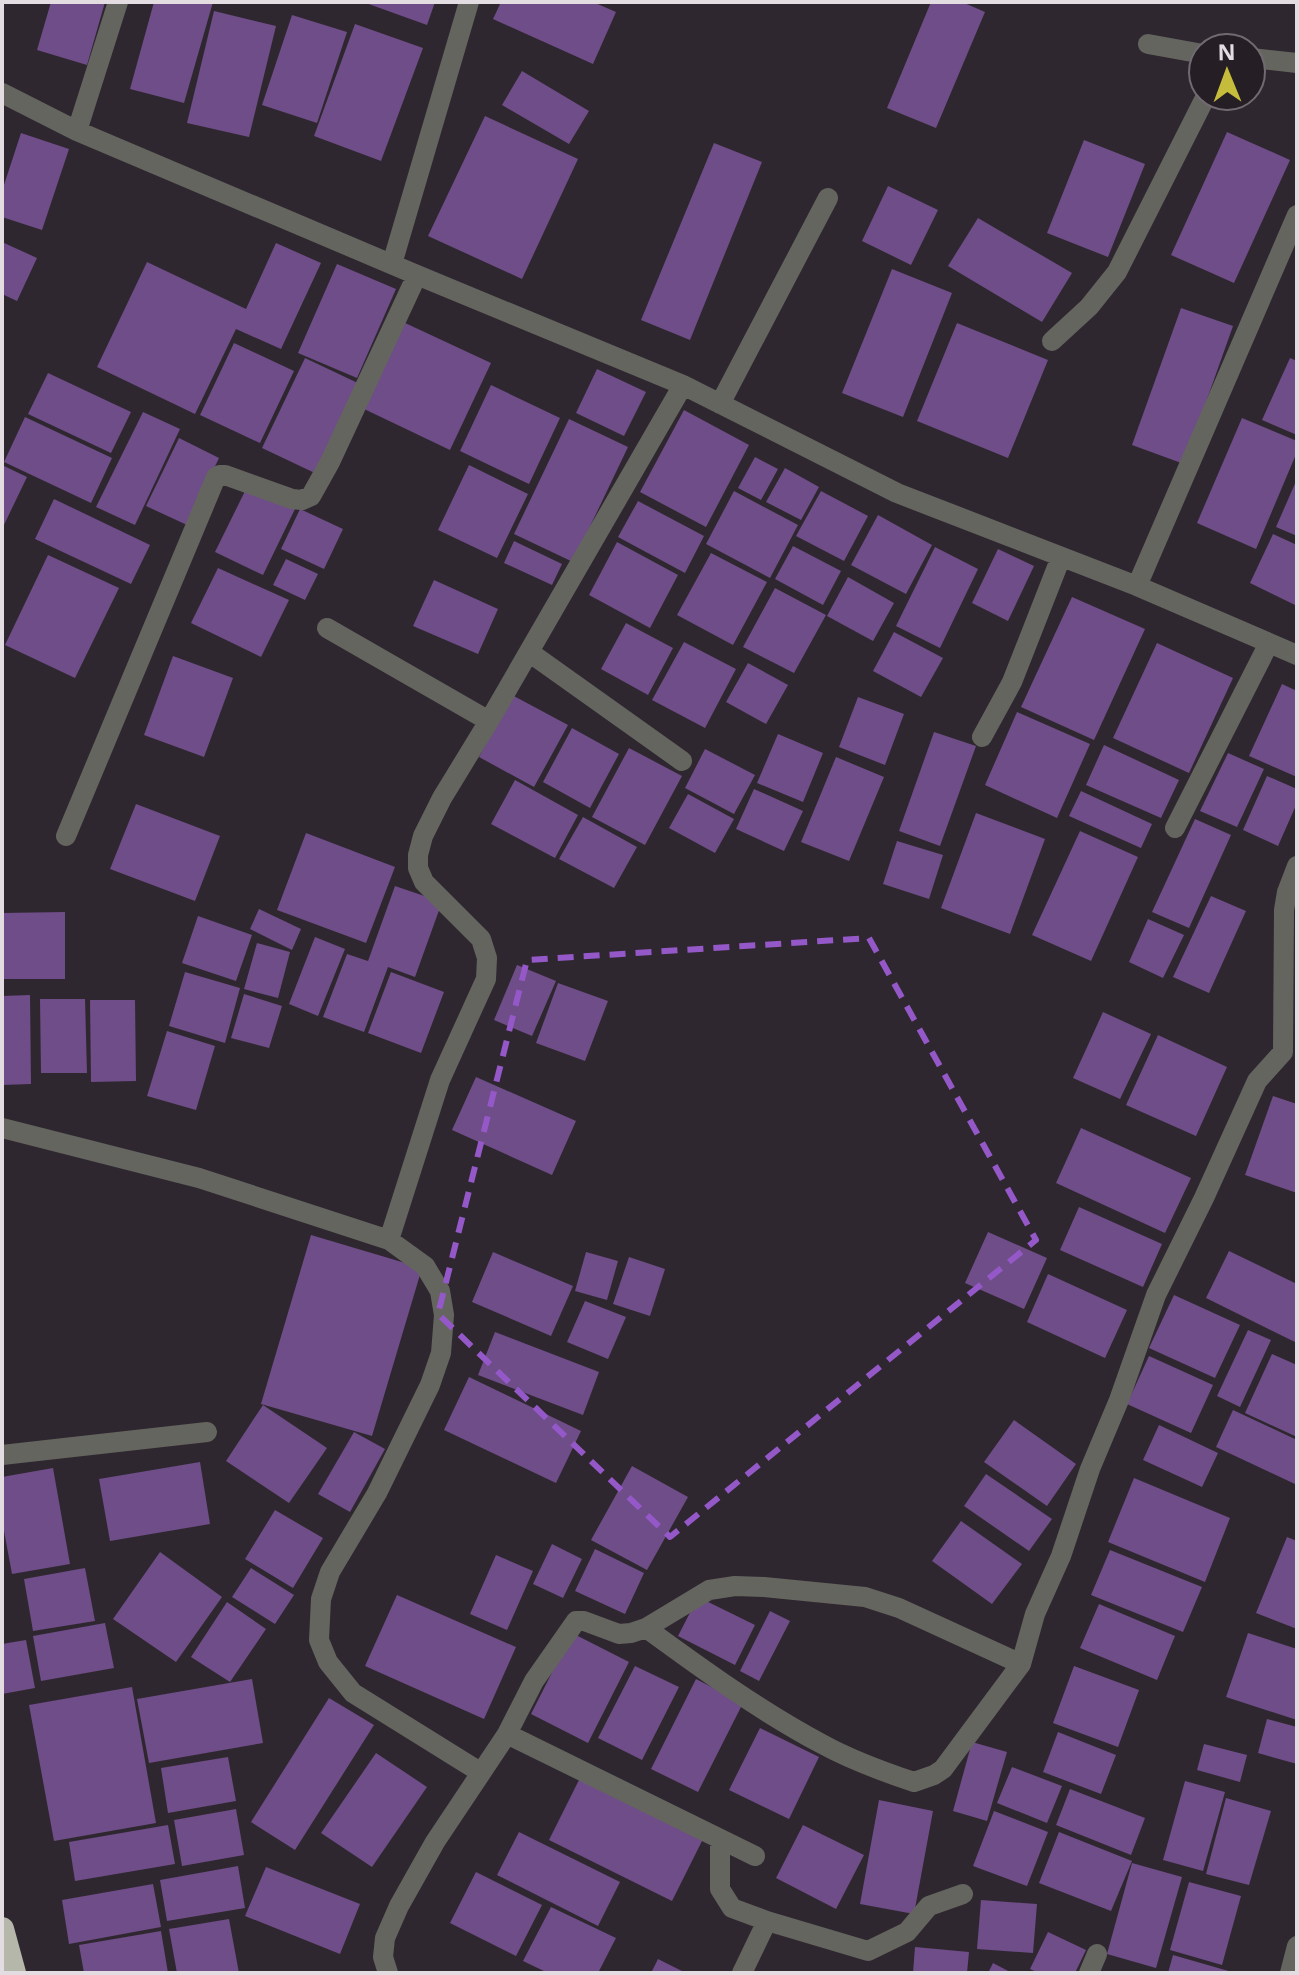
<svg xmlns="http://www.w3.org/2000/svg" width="1299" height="1975" font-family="'Noto Sans',sans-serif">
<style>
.building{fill:#6e4d88}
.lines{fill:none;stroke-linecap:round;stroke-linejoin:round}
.minor{stroke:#656560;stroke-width:20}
.highway{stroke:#b5b7ab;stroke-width:24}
.marked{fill:none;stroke:#9558c8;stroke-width:6;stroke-dasharray:16 10;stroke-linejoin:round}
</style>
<rect width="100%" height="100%" fill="#2f272f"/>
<path class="building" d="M51,2h54l-18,63 -50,-15z
M154,2h59l-29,101 -54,-14z
M363,2h72l-8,23z
M501,2h92l23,10 -23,52 -100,-45z
M931,2h31l23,10 -49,116 -49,-20z
M214,11l62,15 -27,111 -62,-14z
M292,15l55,17 -30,91 -55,-18z
M355,24l68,24 -42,113 -67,-25z
M522,71l67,40 -20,33 -67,-39z
M485,116l93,43 -56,120 -94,-43z
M1227,132l63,28 -56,123 -63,-28z
M21,133l48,16 -27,81 -40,-13v-26z
M1084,140l61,24 -37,93 -61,-24z
M714,143l48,19 -72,178 -49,-20z
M888,186l50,24 -27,55 -49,-24z
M978,218l94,55 -30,49 -94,-56z
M2,242l35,16 -20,43 -15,-7z
M276,243l45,20 -40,86 -45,-20 -41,85 -98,-47 50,-105 99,47z
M337,264l59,25 -39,89 -59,-25z
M892,269l60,24 -49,124 -61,-24z
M1181,308l52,18 -49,138 -52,-19z
M403,322l88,41 -41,87 -88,-42z
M957,323l91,37 -40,98 -91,-37z
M234,343l60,28 -34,72 -60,-28z
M305,358l57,27 -43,90 -57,-27z
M1290,358l7,3v74l-35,-15z
M597,369l49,23 -22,44 -48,-23z
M48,373l83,39 -20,41 -83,-39z
M491,385l69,33 -31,66 -69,-33z
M684,410l65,35 -43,82 -66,-35z
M143,412l37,17 -45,96 -39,-18z
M25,417l87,41 -21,45 -87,-41z
M1242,418l55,23v11l-41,97 -59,-26z
M569,419l59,28 -55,115 -59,-28z
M179,438l40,20 -32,67 -41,-19z
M755,457l23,12 -17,31 -23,-12z
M2,465l25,12 -25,52z
M469,465l59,29 -31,64 -59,-28z
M785,468l34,19 -18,33 -35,-18z
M1297,479v57l-21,-9z
M247,487l48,22 -32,66 -48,-23z
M734,491l64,34 -28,53 -64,-34z
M821,491l47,25 -24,45 -48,-25z
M54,499l96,46 -19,39 -96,-45z
M638,501l66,35 -19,37 -67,-36z
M300,509l43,20 -19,40 -43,-20z
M878,515l54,30 -26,49 -55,-29z
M1273,534l24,11v56l-2,4 -45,-22z
M514,541l48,23 -10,21 -48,-22z
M617,542l61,33 -28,53 -61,-33z
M793,546l48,25 -18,34 -48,-26z
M935,547l43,22 -38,79 -44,-22z
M998,549l36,17 -26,55 -36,-18z
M711,553l56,29 -34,63 -56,-30z
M48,555l71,33 -44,90 -70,-33z
M286,559l32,15 -13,26 -32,-15z
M218,568l71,32 -28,57 -70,-34z
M848,577l46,26 -21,38 -46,-25z
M434,580l64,29 -20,45 -65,-28z
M775,588l51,27 -32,58 -51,-26z
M1072,597l73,32 -51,111 -73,-33z
M626,623l47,25 -25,47 -47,-26z
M894,632l49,26 -22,39 -48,-26z
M684,642l52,27 -31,59 -53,-28z
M1157,643l76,35 -44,95 -76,-35z
M173,656l60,22 -29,79 -60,-22z
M748,663l40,22 -22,39 -40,-22z
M1282,684l15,7v86l-48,-21z
M512,695l56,30 -34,62 -55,-30z
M858,697l46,17 -19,51 -46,-18z
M1017,712l73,32 -33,74 -72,-33z
M572,728l47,26 -29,54 -47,-26z
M934,732l42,14 -36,100 -41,-15z
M778,734l45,19 -20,49 -46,-19z
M1104,745l75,35 -18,38 -75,-33z
M629,748l53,28 -37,69 -53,-28z
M705,749l50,26 -21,39 -49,-26z
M1228,753l36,16 -27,58 -37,-16z
M836,757l48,20 -35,84 -48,-19z
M1267,776l30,13v14l-19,43 -35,-16z
M515,780l63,35 -23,43 -64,-34z
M754,789l49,22 -19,40 -48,-22z
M1081,791l71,33 -11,24 -72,-32z
M688,794l46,25 -19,34 -46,-25z
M136,804l84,32 -25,65 -85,-32z
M976,813l69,26 -35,95 -69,-26z
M583,817l54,30 -23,41 -55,-29z
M1195,819l36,16 -42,93 -37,-16z
M1080,831l58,26 -47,104 -59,-26z
M306,833l89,34 -29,76 -89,-33z
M897,841l46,14 -14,44 -46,-15z
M395,886l47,16 -27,75 -27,-10 -24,65 -41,-15 24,-63 21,7z
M1211,896l35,15 -37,82 -36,-16z
M259,909l42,20 -9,21 -42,-21z
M65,912v67h-63v-66z
M198,916l54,19 -16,46 -54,-18z
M1148,919l36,16 -21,43 -34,-16z
M315,937l30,12 -27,67 -29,-12z
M257,943l33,9 -12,46 -34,-9z
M517,965l39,16 -24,55 -38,-16z
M185,972l55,16 -15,55 -56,-17z
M391,972l53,20 -23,61 -53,-20z
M558,983l50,18 -23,60 -49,-18z
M244,994l38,12 -13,42 -38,-10z
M30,995l1,89 -29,1v-89z
M40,999h45l2,74h-46z
M90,1000h45l1,81 -45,1z
M1103,1012l48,22 -31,65 -47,-21z
M167,1031l48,15 -19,64 -49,-14z
M1158,1035l69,32 -31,69 -70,-31z
M476,1077l100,44 -24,54 -100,-45z
M1273,1096l24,8v89l-52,-18z
M1081,1128l110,50 -26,55 -109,-50z
M1079,1207l83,37 -19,43 -83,-37z
M988,1232l59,26 -23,51 -59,-26z
M311,1235l111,33 -50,168 -111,-32z
M1229,1251l68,33v59l-91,-45z
M493,1252l80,34 -22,50 -79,-34z
M586,1252l32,9 -11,39 -32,-9z
M629,1257l36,12 -15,47 -37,-12z
M1048,1274l79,36 -22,48 -78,-36z
M1174,1295l66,30 -25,53 -66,-30z
M585,1301l41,16 -18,42 -41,-17z
M1248,1330l23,10 -31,67 -23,-11z
M495,1332l104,40 -16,43 -105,-40z
M1272,1354l25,11v72l-52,-24z
M1149,1356l64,29 -22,48 -64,-29z
M469,1377l112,54 -25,52 -112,-53z
M263,1405l64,43 -38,55 -63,-42z
M1233,1410l64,30v45l-81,-38z
M1014,1420l62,44 -29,42 -63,-44z
M1159,1425l59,28 -16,34 -59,-27z
M354,1432l31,17 -35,63 -32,-18z
M200,1462l10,62 -100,17 -11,-62z
M632,1466l56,31 -41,73 -56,-30z
M53,1468l17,96 -58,10 -10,-54v-43z
M986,1474l66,45 -23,32 -65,-45z
M1134,1478l96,40 -25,64 -97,-40z
M275,1510l48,28 -30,50 -48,-29z
M961,1521l61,43 -30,40 -60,-43z
M1287,1537l10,4v88l-41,-16z
M552,1544l30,15 -19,39 -30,-14z
M595,1549l49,24 -19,41 -50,-23z
M1110,1550l92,37 -19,45 -92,-37z
M160,1552l62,45 -46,65 -63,-43z
M496,1555l37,16 -26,59 -37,-16z
M85,1568l10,53 -62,10 -9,-52z
M251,1568l43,27 -19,29 -43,-27z
M397,1595l119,52 -32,72 -119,-53z
M698,1597l57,28 -20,40 -57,-29z
M227,1602l39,27 -36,53 -39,-25z
M1099,1604l76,32 -18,44 -77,-32z
M770,1611l20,10 -31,60 -19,-10z
M105,1623l9,45 -73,13 -8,-45z
M572,1633l57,29 -41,81 -57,-29z
M1248,1633l49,16v71l-71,-23z
M26,1640l9,48 -33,6v-50z
M635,1666l44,21 -37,73 -44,-22z
M1074,1666l65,24 -21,57 -65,-24z
M252,1679l11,64 -114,20 -12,-64z
M696,1679l47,24 -45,89 -47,-23z
M132,1687l24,136 -102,18 -25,-136z
M329,1698l45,27 -79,125 -44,-28z
M1267,1719l30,8v37l-39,-11z
M760,1728l59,29 -30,62 -60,-29z
M1058,1732l58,23 -15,39 -58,-22z
M972,1742l35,10 -20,69 -34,-10z
M1204,1744l43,11 -7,27 -43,-12z
M376,1753l51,34 -55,80 -51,-34z
M228,1757l8,44 -68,12 -7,-45z
M1012,1767l50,19 -15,37 -50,-20z
M581,1776l123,61 -32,64 -123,-61z
M1185,1781l40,11 -22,79 -40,-11z
M1070,1789l75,29 -14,37 -75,-30z
M1226,1798l45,13 -22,74 -43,-11z
M879,1800l54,11 -19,103 -54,-10z
M236,1809l8,46 -62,11 -8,-46z
M994,1811l54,21 -21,54 -54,-20z
M168,1825l7,39 -100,17 -6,-39z
M803,1825l61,30 -28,54 -60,-31z
M519,1832l101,50 -22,44 -101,-51z
M1059,1832l73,29 -21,50 -72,-28z
M1132,1863l50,14 -26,91 -49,-14z
M238,1866l7,42 -78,13 -7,-41z
M266,1867l94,37 -20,50 -95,-38z
M476,1872l66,33 -26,51 -66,-33z
M1189,1882l52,14 -19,69 -52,-15z
M153,1884l8,43 -92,17 -7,-44z
M981,1900l56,4 -4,49 -56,-4z
M551,1907l65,31 -18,35h-50l-25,-12z
M229,1919l10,54h-62l-8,-44z
M161,1931l7,42h-84l-5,-28z
M1048,1932l38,18 -11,23h-36l-9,-4z
M915,1947l54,5 -2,21h-54z
M1173,1955l59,17v1h-64z
M658,1959l28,14h-35z
M993,1963l19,10h-24z"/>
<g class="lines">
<path class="minor" d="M1148,44l55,10
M1251,58l46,5
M2,93l75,38 340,144 266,110 214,108 240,93 160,69
M77,131l41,-129
M392,264l77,-262
M1052,341l37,-34 28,-35 89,-176
M720,404l108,-206
M1137,586l160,-371
M327,628l162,93
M529,652l153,109
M982,737l30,-55 49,-125
M1175,828l94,-185
M66,836l150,-359 4,-2h5l67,24 10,1 9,-4 19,-34 87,-187
M2,1128l197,50 190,62 36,26 15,25 4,24 -3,38 -11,32 -53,108 -47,79 -9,27 -2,41 9,22 25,31 127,79
M389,1240l51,-160 46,-101 1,-21 -6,-19 -57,-57 -6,-14v-13l5,-19 19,-38 47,-77 194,-336
M2,1455l205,-23
M646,1628c56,41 114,83 176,116 27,15 62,28 92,38l20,-7 9,-6 78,-105 14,-50 26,-58 29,-87 29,-69 37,-105 48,-97 53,-117 26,-29 1,-142 3,-18 10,-26
M507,1734l248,122
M720,1839v50l12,19 35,13 101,30 39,-19 22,-26 34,-12
M388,1973l-5,-16 2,-19 14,-32 36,-64 72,-108 27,-53 42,-60h8l35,13 12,-1 15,-5 63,-38 26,-4 29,1 101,10 34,11 122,56
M742,1973l25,-52
M1089,1973l8,-19
M1290,1973l7,-27"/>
<path class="highway" d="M2,1929l12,44"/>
</g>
<path class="marked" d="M869,938l167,302 -366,297 -232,-223 89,-354z"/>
<rect width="1299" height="1975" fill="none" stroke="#e3dde2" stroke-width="8"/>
<g transform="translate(1227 72) rotate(359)"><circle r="38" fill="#261e25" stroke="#726a71" stroke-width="2"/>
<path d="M0-6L14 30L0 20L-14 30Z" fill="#c6bc3c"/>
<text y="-12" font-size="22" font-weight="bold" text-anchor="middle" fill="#e3dde2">N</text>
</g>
</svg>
